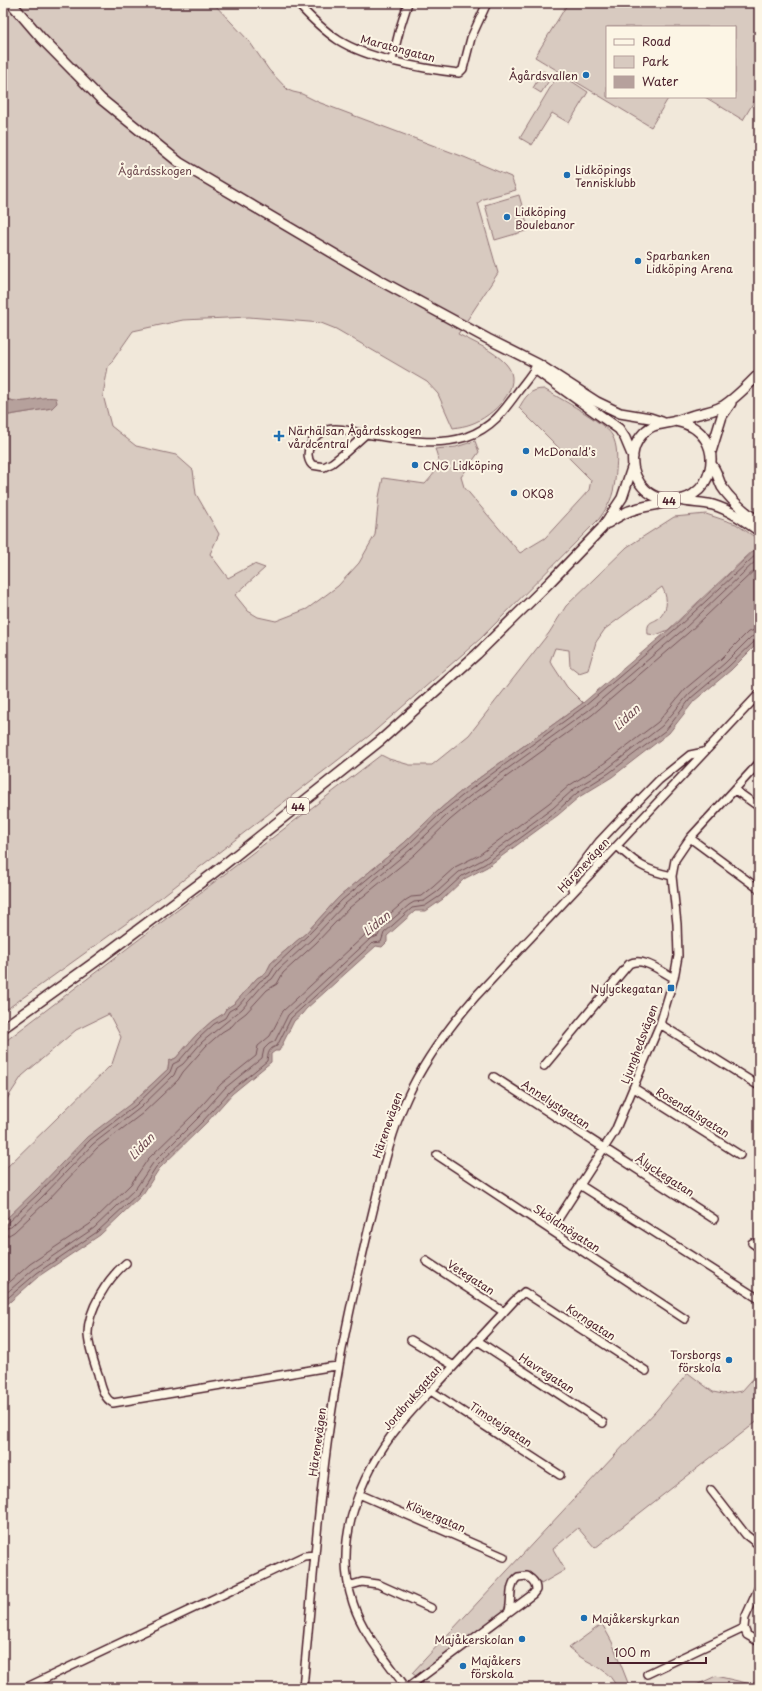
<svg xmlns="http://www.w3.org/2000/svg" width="762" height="1691" font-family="'Playpen Sans',sans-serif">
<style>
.green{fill:#d8cac0;stroke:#917476}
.water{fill:#b6a19c;stroke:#8b6d6f}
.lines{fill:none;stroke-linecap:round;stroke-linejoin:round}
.shore{stroke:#755358;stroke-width:1}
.minor-casing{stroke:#4a1f2b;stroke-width:10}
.major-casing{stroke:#4a1f2b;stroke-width:12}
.minor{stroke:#fcf5e5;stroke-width:7}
.major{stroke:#fcf5e5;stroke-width:9}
.poi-dot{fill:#1f6fb2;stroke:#fcf5e5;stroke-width:1.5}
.labels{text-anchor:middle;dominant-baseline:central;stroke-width:4;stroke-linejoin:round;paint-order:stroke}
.shield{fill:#fcf5e5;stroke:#7f5f63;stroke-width:1}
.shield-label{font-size:10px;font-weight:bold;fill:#4a1f2b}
.street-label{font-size:11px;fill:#4a1f2b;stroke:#fcf5e5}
.poi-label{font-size:11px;fill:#4a1f2b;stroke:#fcf5e5;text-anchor:start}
.park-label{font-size:11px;fill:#6e4a50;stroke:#fcf5e5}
.water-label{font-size:12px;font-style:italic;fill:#704c53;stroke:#fcf5e5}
</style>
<rect width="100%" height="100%" fill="#f1e8da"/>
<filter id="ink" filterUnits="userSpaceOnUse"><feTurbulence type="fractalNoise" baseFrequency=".025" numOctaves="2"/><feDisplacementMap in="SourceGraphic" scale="8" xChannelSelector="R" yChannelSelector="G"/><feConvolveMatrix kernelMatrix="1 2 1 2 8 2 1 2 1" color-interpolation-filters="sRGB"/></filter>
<g filter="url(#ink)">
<path class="green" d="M3,3h210l36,38 20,29 19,20 5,2 9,2 16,8 146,55 47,20 5,13 -33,9 -5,4 20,70 -40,61c17,9 35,16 48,30 20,22 -14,53 -35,60 -5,2 -12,3 -18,4l-15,-34 -11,-12 -91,-53 -15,-6 -72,-6 -66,3 -50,11 -25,36 -5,28 8,31 25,20 40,9 17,15 3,24 23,40 -9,20 18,24 26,-14 11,4 -30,27 13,16 10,6 18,4 31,-12 31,-23 21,-23 16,-28 4,-38 4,-19 42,6c10,-11 17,-19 10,-35l21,-2 19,-6 4,11 -18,25 3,10 56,66 25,-15 44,-48 2,-10 -72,-72c6,-11 11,-19 25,-19 15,9 60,33 68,46 6,11 5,24 4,36 -2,22 -4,30 -17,48l-119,120 -111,97 -231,179 -135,97v-596l49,-8 -11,-10c-14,4 -24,5 -38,0z
M568,3h191v90l-16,27 -38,-23h30v-70h-128v70h62l-18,30 -116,-70z
M543,71l9,5 -11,17 -8,-5z
M559,73l29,19 -19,31 -17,-10 -20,32 -12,-7z
M519,195l10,35 -34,10 -10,-35z
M706,514l30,10 23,16v5l-91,85 -12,5 -8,-1c-2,-15 6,-10 13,-18 8,-9 6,-20 1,-29l-57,42 -9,13 -8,28 -9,3 -9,-7 -1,-16 -14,-2 -5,13 17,26 16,16 -119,86 -24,20 -36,34 -65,54 -33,36 -35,30 -5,10 -9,5 -22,25 -9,6 -3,5 -11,7 -16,14 -20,23 -7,3 -1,8 -165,153v-51l109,-107 9,-27 -12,-23 -33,16 -54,46 -19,29v-62l378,-288 8,4 21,6h22l37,-30 80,-102 17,-27 61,-59 47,-30z
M759,1372v48l-164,128 -17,-20 -25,21 12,21 -24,14 -5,-7 -10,-5 -7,1 -5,4 -10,33 -87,67 -5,-4 244,-262 32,-38 25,19 10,2 19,-3z
M602,1624l10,18 18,46h-13c-7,-17 -21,-22 -35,-30 -5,-3 -9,-7 -13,-10z
M716,1676l35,8h8v4h-69z"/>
<path class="water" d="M3,398c24,9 32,-3 53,0l1,5 -5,5 -49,8z
M759,546v96l-28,28 -37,31 -25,32 -57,44 -33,20 -21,18 -71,52 -23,12 -21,20 -17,12h-11l-28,25v6l-5,5 -6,-1 -70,63 -4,5 -8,7 -15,30h-4l-4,3v8l-39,32 -25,28 -48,47 -16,25 -43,41 -61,41 -36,32v-86l33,-32 51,-53 46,-35 35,-33 1,-8 7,-3 20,-23 16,-14 11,-7 3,-5 9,-6 22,-25 9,-5 5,-10 35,-30 33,-36 65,-54 36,-34 24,-20 119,-86 95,-81z"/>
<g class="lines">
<path class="shore" d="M3,1224l4,-1 32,-30 51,-53 46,-35 34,-33 3,-8 6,-3 20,-23 15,-14 11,-6 4,-7 9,-5 22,-25 9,-5 6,-10 33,-31 34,-35 65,-54 35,-34 25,-20 118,-86 95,-81 79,-73
M3,1229l8,-2 31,-30 51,-53 47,-36 34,-33 3,-7 6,-4 19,-22 40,-33 21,-24 9,-6 7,-10 33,-30 33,-35 65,-54 36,-34 24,-20 119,-86 95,-81 75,-71
M3,1235h6l5,-3 33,-31 50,-53 46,-35 35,-33 5,-8 23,-26 16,-14 10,-6 6,-7 8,-6 21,-23 10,-6 6,-11 33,-30 33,-35 65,-53 36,-35 23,-19 119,-86 96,-82 71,-67
M3,1288l27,-24 60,-40 41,-40 17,-25 48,-47 25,-28 35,-28 2,-10 12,-10 13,-25 82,-76 8,-4 4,-6 29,-25 5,-3 11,-1 11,-9 22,-20 24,-12 70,-52 21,-18 33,-21 55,-42 27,-33 36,-30 27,-27 11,-3
M3,1296l31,-27 60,-41 42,-40 17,-25 47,-47 25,-28 37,-30 2,-9 5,-5 6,-3 13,-26 82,-76 8,-3 3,-7 28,-24 5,-3 10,-1 13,-9 22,-20 23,-12 71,-52 21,-19 33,-20 55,-43 27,-32 36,-31 26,-26 8,-2
M3,1302l34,-29 60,-41 43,-40 16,-25 48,-47 25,-28 38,-31c1,-8 2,-13 10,-15l14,-28 82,-75 8,-1 3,-9 28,-25 13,-2 15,-10 22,-20 23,-12 71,-52 21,-19 32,-20 57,-43 25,-32 37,-31 27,-26 4,-1"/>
<defs>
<path id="minor" d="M297,3c12,13 26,27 41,37 30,19 86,29 121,33l4,-4 8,-31 16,-35
M392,60l8,-32 8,-25
M366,434l-20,18 -14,11 -8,4 -12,-2c-10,-11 1,-32 15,-35 13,-3 27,2 39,4 32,5 68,13 100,3 26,-9 38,-26 53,-47 6,-8 13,-16 18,-25
M735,790l24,17
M690,838l69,51
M617,846c20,18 27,24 55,30
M573,892l-2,-7 2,-9 26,-34 16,-17 44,-45 31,-25 14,-3
M660,1024l99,62
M544,1066l85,-102c14,-8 32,8 45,14
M494,1077l220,142
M634,1088l106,67
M437,1155l248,164
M580,1185l179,114
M551,1230l64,-99 45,-107 14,-46 4,-22 -1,-32 -5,-48 3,-16 15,-22 69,-75
M752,1243l7,5
M426,1261l78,51
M126,1263c-18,15 -39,47 -38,72 1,13 6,27 10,39 3,11 5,24 15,29l216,-36 10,-1
M411,1340l43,26
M478,1341l125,82
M431,1391l129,84
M711,1490l35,45 13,10
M359,1494l145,63
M348,1586l14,-4 16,2 53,24
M744,1628l3,7 12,7
M647,1674l97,-46 1,-10 14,-31
M25,1688l279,-132 11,-1
M303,1688c10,-107 17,-216 36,-322 8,-47 19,-93 30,-139 11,-43 19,-88 38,-129 17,-38 42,-71 69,-102l283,-302
M406,1688c-18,-27 -43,-53 -53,-85 -22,-66 11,-139 56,-189 10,-12 22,-23 33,-35 24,-26 48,-52 72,-78l10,-9 122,79
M407,1688l126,-94 3,-4c0,-7 -3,-10 -9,-14l-9,1c-10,7 -6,23 -9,34"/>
<path id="major" d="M11,3l31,36 59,60 79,64 197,116 111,60 50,25 59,38 23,11 30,5 12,4
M535,369l84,60 6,9 8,19
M675,421c60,10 38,94 -15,77 -11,-3 -20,-12 -24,-22 -6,-14 -4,-29 5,-40 11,-14 21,-11 35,-15 6,-2 12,-4 18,-6 9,-2 20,-4 29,-9 13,-8 25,-21 36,-32
M711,452l11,-36 9,-13
M711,464c6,7 7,15 11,23 9,14 23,25 37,35
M679,500c11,3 22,2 34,5 17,5 32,16 46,26
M608,523c9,-6 18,-12 28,-14 12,-4 23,-3 34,-9
M3,1028l92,-66 116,-87 170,-135 96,-86 73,-72 52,-54 20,-30 11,-33"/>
</defs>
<use href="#minor" class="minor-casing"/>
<use href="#major" class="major-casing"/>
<use href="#minor" class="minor"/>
<use href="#major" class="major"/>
</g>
</g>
<g class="poi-dot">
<circle cx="586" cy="75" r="4"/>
<circle cx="567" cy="175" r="4"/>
<circle cx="507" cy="217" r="4"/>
<circle cx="638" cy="261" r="4"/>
<path d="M277 430h4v4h4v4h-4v4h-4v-4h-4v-4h4z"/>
<circle cx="526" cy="451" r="4"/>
<circle cx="415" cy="465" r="4"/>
<circle cx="514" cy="493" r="4"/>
<rect x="667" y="984" width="8" height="8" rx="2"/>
<circle cx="729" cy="1360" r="4"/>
<circle cx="584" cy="1618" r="4"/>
<circle cx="522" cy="1639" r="4"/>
<circle cx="463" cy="1666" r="4"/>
</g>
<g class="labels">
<g class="shield">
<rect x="658" y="492" width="22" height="16" rx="3"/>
<rect x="287" y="798" width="22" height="16" rx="3"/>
</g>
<g class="shield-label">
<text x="669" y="500">44</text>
<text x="298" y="806">44</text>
</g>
<g class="street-label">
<text transform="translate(398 48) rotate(15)">Maratongatan</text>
<text transform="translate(583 865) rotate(-47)">Härenevägen</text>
<text transform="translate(639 1044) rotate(-69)">Ljunghedsvägen</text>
<text transform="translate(556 1104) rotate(33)">Annelystgatan</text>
<text transform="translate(693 1112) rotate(32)">Rosendalsgatan</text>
<text transform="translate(387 1125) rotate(-71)">Härenevägen</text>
<text transform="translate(665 1175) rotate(33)">Ålyckegatan</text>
<text transform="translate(567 1228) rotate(33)">Sköldmögatan</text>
<text transform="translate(471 1277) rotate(33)">Vetegatan</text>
<text transform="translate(591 1322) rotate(33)">Korngatan</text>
<text transform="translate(547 1373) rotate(33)">Havregatan</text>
<text transform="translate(412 1397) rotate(-49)">Jordbruksgatan</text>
<text transform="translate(501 1424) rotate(33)">Timotejgatan</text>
<text transform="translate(317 1442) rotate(-82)">Härenevägen</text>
<text transform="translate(436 1516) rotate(23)">Klövergatan</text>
</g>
<g class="poi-label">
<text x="578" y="75" text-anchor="end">Ågårdsvallen</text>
<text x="575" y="169">Lidköpings<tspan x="575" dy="13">Tennisklubb</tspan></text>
<text x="515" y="211">Lidköping<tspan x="515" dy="13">Boulebanor</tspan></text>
<text x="646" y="255">Sparbanken<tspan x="646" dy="13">Lidköping Arena</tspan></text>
<text x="288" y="430">Närhälsan Ågårdsskogen<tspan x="288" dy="13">vårdcentral</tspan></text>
<text x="534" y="451">McDonald's</text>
<text x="423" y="465">CNG Lidköping</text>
<text x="522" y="493">OKQ8</text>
<text x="663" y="988" text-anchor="end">Nylyckegatan</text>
<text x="721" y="1354" text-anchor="end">Torsborgs<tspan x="721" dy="13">förskola</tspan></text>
<text x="592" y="1618">Majåkerskyrkan</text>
<text x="514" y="1639" text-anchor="end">Majåkerskolan</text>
<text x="471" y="1660">Majåkers<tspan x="471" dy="13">förskola</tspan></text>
</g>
<g class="park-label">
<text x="155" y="170">Ågårdsskogen</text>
</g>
<g class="water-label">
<text transform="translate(626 717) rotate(-43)">Lidan</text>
<text transform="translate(376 923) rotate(-39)">Lidan</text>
<text transform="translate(141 1146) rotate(-46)">Lidan</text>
</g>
</g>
<rect width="762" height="1691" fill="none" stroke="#fcf5e5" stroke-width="16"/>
<rect x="8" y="8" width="746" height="1675" fill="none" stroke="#4a1f2b" stroke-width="1.5" filter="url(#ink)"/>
<rect x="606" y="26" width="130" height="72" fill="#fcf5e5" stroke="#b59f9b"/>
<rect x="614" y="39" width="20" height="6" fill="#fcf5e5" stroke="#b59f9b"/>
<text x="642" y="46" font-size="12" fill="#4a1f2b">Road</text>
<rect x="614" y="56" width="20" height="12" fill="#d8cac0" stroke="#b59f9b"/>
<text x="642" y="66" font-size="12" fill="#4a1f2b">Park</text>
<rect x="614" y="76" width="20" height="12" fill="#b6a19c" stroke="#b59f9b"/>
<text x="642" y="86" font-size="12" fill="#4a1f2b">Water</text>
<path d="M608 1657v6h98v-6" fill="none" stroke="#4a1f2b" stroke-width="2"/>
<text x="614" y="1657" font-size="12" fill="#4a1f2b" stroke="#fcf5e5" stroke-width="3" paint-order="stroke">100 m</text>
</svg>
